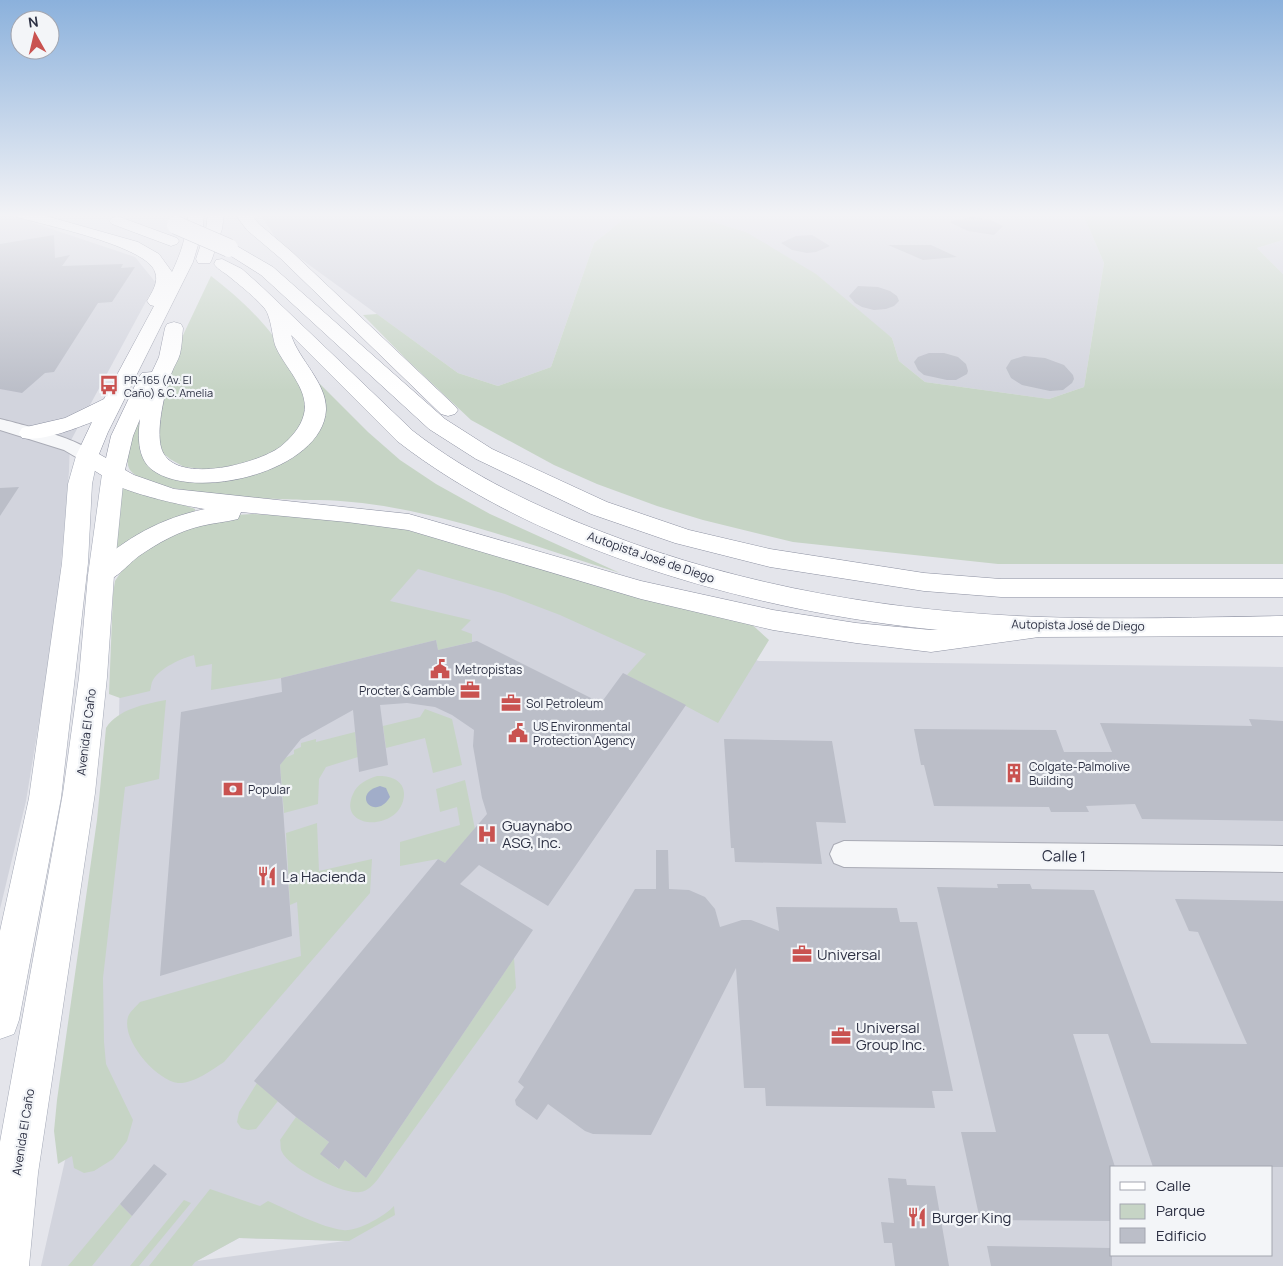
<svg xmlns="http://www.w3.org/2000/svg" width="1283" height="1266" font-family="Manrope,sans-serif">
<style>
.built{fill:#d2d4dd;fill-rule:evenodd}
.green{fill:#c6d4c5}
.water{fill:#a1adc9}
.building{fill:#bbbec8}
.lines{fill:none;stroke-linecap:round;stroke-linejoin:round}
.minor-casing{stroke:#a9abb5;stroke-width:2}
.major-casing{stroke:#a3a8b6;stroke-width:1}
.highway-casing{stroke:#8c90a1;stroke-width:1}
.minor{fill:#f6f7f9;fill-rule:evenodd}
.major{fill:#fff;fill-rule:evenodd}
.highway{fill:#fff;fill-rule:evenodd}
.highway-bridge-casing{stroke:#8c90a1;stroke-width:19;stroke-linecap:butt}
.highway-bridge{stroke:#fff;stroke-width:18}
.labels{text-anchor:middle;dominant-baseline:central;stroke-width:4.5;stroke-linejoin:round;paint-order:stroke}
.far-poi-label{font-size:11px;fill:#2c3043;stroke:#f3f5f8;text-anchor:start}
.street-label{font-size:12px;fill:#2c3043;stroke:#f3f5f8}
.poi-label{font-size:12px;fill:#2c3043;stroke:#f3f5f8;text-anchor:start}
.near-poi-label{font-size:15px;fill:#2c3043;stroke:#f3f5f8;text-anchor:start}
.near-street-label{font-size:15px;fill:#2c3043;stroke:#f3f5f8}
</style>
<rect width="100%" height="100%" fill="#e4e5eb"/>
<path class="built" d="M0,214h7l128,43 21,26 -86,159 -1,29 -12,141 -31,189 -26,108z
M260,214h425l-61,5 -30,24 -43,124 -53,19 -40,-13 -179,-130z
M687,214h396l21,49 -20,124 -35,12 -124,-17 -26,-21 -7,-23 -146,-106z
M1283,240v34l-26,-26z
M401,542l358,119 524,6v599h-1242l28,-123 50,-427 3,-139zM1112,1167h160v88h-160zM239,1238l105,3h1l-148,20z"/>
<path class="green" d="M687,214l59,18 70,42 76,64 7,23 26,21 124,17 35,-12 20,-124 -21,-49h200v26l-26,8 26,26v290h-285l-205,-22 -90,-22 -46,-14 -60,-22 -43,-19 -83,-45 -65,-61 -43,-44 14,-1 81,59 40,13 53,-19 43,-124 30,-24z
M211,276c25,19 57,48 72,75 10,18 18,37 27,55l-14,33 -29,18 -45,11 -18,1 -20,-2 -14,-8 -13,-11 10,-79z
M320,384l48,48 32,28 36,24 54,30 130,59c-97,-30 -200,-71 -301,-73 -33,0 -171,-4 -189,-30 -8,-12 5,-42 9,-55l7,-1 -6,38 7,10 43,17 108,-29 19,-65z
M121,486l66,20 8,3v2l-16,5 -67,41z
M253,514l100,6 54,10 221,63 119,27 22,20 -51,83 -91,-48 19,-21 -86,-39 -55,-21 -87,-25 -28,32 81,19 -10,10 11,4v8l-34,8 -2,-10 -155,38 -70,12 1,-26 -16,3 -2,-12c-12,3 -34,13 -41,25 -2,3 -2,8 -3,11l-30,7 -11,-4 4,-100 2,-13 8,-12 32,-31 80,-23z
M166,700l-7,79 -34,8 -22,191 1,64 2,22 27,56 -6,21 -14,18 -19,12 -10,2 -10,-5 -2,-12 -14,8 -4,-33 3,-31 40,-280 9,-92c12,-19 39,-24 60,-28z
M425,709l27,10 10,46 -29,8 -8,-35 -39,10 -3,-22 37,-9z
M355,732l3,25 -32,10 -7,12 -1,25 -34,9 -4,-48 5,-7 9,-4v-4l7,-3v-4l15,-4v3z
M377,776c12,-1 28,4 27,19 -2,37 -68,36 -51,-1 4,-10 14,-15 24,-18z
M465,780l10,49 -30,34 -7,-4 -38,7v-24l60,-17 -3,-18 -17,5 -4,-23z
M317,823l2,48 53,-12 -2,34 -146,169c-12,8 -31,22 -46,21 -22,-3 -57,-43 -50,-66 2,-6 8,-10 12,-15l161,-46 -4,-54 -7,3 -4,-72z
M514,958l2,30 -138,191c-5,6 -10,12 -18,13 -17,3 -72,-25 -78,-40 -2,-3 -1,-9 -2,-12l16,-23 33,25 -8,12 17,15 7,-9 21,18z
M257,1083l21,18 -22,28 -8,1 -7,-2 -4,-6 2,-10z
M210,1189l50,17 8,-5c20,9 55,27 75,29 14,2 42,-14 51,-24l1,9 -46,26 -110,-3 -44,24 -3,4h-43z
M184,1200l7,3 -52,63h-9z
M120,1204l12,12 -40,50h-24z"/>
<path class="water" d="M380,786l6,2 4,9c-15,25 -40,-3 -10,-11z"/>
<path class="building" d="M971,217l18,2 14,7 -9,9 -26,-4 -19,-9z
M54,235l1,23 15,-3 -8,11 61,-2 -2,4 14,-1 -23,35 -14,1 -44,69 -9,1 -23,20 -22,-4v-145z
M812,235l18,11 -14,6 -9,1 -15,-3 -11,-7 15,-7z
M888,245h43l26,12 -34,3z
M858,286l20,1 12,4 7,5 2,5 -5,5 -8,3 -12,1 -12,-3 -7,-4 -6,-7z
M929,353h15l14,4 8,7 2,7 -1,3 -11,6h-9l-23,-5 -6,-5 -4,-8 4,-5z
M1024,356l21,2 19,7 9,10 1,4 -2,4 -9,7 -13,1 -28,-6 -11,-7 -5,-10 5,-8z
M19,487l-19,29v-28z
M436,640l2,10 39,-9 124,62 22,-30 63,32 -138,201 -69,-41 -19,19 73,46 -167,248 -21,-18 -6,9 -19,-15 9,-12 -33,-25 -42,-36 180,-217 4,-5 7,4 42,-49 -5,-16 -9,-52 1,-16 -22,-15 -17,-8 -28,-4 -27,2 8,60 -29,7 -6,-62 -52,29 -21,26 12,171 -132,40 21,-264 101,-20 -1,-14z
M1249,719l34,2v100l-141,-2 -7,-15 -49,2 3,6h-38l-2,-5 -115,-1 -10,-41h-3l-7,-36 142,1 8,22h48l-12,-29 152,3z
M724,739l108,2 14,82 -30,-1 6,42 -87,-2 -1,-14h-3z
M656,850h12l1,39 20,1 16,7 10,12 5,18 22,-7h9l28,11 -3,-24 121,1 3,14h17l36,169h-21l3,17 -169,-2 -1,-18h-21l-8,-120 -85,167 -58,-1 -8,-3 -37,-27 -11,16 -21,-15 -1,-5 9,-13 -6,-5 117,-193h21z
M997,884h33l2,5 62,1 57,153 96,1 -49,-112 -9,-1 -14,-32 108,2v266h-130l-45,-133h-35l42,133h-3v54l-132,-1 -19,-88h35l-59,-245 61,1z
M154,1164l13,10 -35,42 -12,-12z
M888,1178l18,1 1,6 28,1 14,80h-54l-3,-23h-8l-3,-21 13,1z
M987,1246l125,2v18h-121z"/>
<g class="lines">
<defs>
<path id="minor" d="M0,419c20,5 86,21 96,37l-3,4 -6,2 -6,-2 -17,-10 -64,-20z
M844,841l439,5v26l-439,-5 -10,-4 -4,-9 4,-9z"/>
<path id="major" d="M87,449l8,2 3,5 -6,28 -4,79 -27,235 -42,222 -5,14 -14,5v-108l29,-133 33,-235 6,-79 8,-28 3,-5z
M113,467l8,2 3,5 -10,101 -7,102 -12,116 -57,380 -9,93h-29v-124l63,-349 16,-116 9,-102 14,-101 3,-5z"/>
<path id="highway" d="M14,214h25l99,28 21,12 13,18c9,-19 15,-37 16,-58h16l-1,14 -10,34 -85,170 -9,22 7,4 5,-22 28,-59 3,-4 10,-1 7,-15 6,-29 2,-4 7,-2 7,2 2,4c-1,9 -1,18 -3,26 -2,7 -6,12 -8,18 -7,18 -16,56 -11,75 10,40 96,17 119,0 11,-9 21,-20 24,-33 6,-25 -21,-48 -29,-69 -3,-10 -4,-28 -10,-36 -9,-11 -23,-22 -34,-31 -5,-5 -13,-8 -17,-14l2,-4 6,-1 20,10 19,17 152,145c58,45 124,76 192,102 139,54 288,79 437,84 80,3 161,0 241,-1v20l-244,1 -108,15 -75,-9 -83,-13 -132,-31 -233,-69 -61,-8 -106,-10 -3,7c-12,3 -25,4 -37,7 -22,5 -43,17 -62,30 -15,11 -27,31 -47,25l-4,-6 4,-6c33,-31 69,-51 113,-60 -20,-3 -92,-18 -102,-33l-24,-15 -3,-5 16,-34c-18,7 -51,20 -70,16l-3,-5 3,-5 43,-10 39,-19 50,-93 -4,-1 -3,-4c5,-9 12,-19 8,-29 -8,-26 -111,-47 -138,-55zM291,335l106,106c144,112 362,171 541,189h-7l-75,-7 -83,-13 -132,-29 -232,-67 -235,-25 -40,-14 -9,-5 8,-34 7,-17c-2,16 -3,38 11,50 43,34 172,2 175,-59 1,-27 -27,-50 -35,-75z
M208,214h16l-2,15 -10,30 -2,4h-12l-2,-4 10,-30z
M235,214h16l8,10 33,28 163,154 3,4 -3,4 -7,2 -7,-2 -161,-156 -33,-28z
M117,216l60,22 2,3 -2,3 -6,2 -59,-22 -3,-3 3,-3z
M229,243l6,2 38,22 172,152 47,30 115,53 82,28 81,19 154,24 77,6h282v18h-282l-77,-6 -154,-24 -95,-24 -84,-29 -115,-55 -47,-30 -168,-154 -38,-24 -2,-3 2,-3z"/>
</defs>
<use href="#minor" class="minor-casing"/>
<use href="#major" class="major-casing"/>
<use href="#highway" class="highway-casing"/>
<use href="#minor" class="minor"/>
<use href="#major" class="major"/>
<use href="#highway" class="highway"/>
<defs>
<path id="highway-bridge" d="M176,225l53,23"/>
</defs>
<use href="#highway-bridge" class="highway-bridge-casing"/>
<use href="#highway-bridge" class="highway-bridge"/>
</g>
<linearGradient id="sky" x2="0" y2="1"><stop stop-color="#8bb1dc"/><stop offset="0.55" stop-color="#f3f3f6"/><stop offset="1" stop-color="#f3f3f6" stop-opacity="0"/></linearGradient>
<rect width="1283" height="391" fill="url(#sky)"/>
<defs>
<symbol id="bus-bare" viewBox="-9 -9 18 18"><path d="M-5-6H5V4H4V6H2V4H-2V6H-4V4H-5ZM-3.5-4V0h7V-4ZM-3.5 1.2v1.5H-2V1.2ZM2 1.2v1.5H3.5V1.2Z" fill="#c95250" stroke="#f3f5f8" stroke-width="2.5" paint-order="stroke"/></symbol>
<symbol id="civic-bare" viewBox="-9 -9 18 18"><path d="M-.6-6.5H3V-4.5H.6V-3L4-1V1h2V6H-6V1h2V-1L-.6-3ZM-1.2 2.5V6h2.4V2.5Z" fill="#c95250" stroke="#f3f5f8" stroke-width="2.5" paint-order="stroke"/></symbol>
<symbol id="office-bare" viewBox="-9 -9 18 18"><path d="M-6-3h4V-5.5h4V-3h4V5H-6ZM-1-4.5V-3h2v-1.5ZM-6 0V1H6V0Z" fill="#c95250" stroke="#f3f5f8" stroke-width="2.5" paint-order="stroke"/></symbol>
<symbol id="building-bare" viewBox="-9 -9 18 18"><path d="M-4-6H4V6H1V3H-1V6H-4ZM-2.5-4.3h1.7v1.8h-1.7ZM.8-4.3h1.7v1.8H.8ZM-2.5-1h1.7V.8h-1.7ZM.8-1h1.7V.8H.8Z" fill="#c95250" stroke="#f3f5f8" stroke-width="2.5" paint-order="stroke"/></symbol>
<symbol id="bank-bare" viewBox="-9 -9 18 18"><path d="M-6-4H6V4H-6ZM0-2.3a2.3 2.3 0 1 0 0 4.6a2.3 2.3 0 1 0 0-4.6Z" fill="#c95250" stroke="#f3f5f8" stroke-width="2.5" paint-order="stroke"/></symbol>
<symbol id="hospital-bare" viewBox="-9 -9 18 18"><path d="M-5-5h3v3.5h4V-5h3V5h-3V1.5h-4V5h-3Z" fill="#c95250" stroke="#f3f5f8" stroke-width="2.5" paint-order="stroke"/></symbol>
<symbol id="restaurant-bare" viewBox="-9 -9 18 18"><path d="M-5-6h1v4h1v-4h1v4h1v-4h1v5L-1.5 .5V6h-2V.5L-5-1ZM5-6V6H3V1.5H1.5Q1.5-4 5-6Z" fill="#c95250" stroke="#f3f5f8" stroke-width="2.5" paint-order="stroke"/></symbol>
</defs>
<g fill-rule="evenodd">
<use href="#bus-bare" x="95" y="371" width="28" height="28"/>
<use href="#civic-bare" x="426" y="655" width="28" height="28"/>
<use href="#office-bare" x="456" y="676" width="28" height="28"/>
<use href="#office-bare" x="497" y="689" width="28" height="28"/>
<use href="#civic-bare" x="504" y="719" width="28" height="28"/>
<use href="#building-bare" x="1000" y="759" width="28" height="28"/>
<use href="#bank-bare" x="219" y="775" width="28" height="28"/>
<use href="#hospital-bare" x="473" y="820" width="28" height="28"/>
<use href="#restaurant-bare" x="253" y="862" width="28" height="28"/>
<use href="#office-bare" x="788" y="940" width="28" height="28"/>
<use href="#office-bare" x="827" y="1022" width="28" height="28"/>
<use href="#restaurant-bare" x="903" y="1203" width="28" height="28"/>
</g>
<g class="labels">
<g class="far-poi-label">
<text x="124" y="379">PR-165 (Av. El<tspan x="124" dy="13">Caño) &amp; C. Amelia</tspan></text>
</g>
<g class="street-label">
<text transform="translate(651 557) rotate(19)">Autopista José de Diego</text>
<text transform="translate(1078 625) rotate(1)">Autopista José de Diego</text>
<text transform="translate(86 732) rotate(-83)">Avenida El Caño</text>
<text transform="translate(23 1132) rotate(-81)">Avenida El Caño</text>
</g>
<g class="poi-label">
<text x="455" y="669">Metropistas</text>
<text x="455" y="690" text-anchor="end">Procter &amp; Gamble</text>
<text x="526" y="703">Sol Petroleum</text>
<text x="533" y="726">US Environmental<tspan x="533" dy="14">Protection Agency</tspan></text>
<text x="1029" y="766">Colgate-Palmolive<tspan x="1029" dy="14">Building</tspan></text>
<text x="248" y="789">Popular</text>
</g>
<g class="near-poi-label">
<text x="502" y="825">Guaynabo<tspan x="502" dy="17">ASG, Inc.</tspan></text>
<text x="282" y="876">La Hacienda</text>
<text x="817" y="954">Universal</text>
<text x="856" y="1027">Universal<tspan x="856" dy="17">Group Inc.</tspan></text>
<text x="932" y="1217">Burger King</text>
</g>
<g class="near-street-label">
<text transform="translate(1064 856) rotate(1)">Calle 1</text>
</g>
</g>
<rect x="1110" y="1166" width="162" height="90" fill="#f3f5f8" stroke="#a3a6b0"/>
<rect x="1120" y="1182" width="25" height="8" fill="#ffffff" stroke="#a3a6b0"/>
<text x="1156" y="1191" font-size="15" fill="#2c3043">Calle</text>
<rect x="1120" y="1204" width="25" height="15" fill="#c6d4c5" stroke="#a3a6b0"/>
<text x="1156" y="1216" font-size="15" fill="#2c3043">Parque</text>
<rect x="1120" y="1228" width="25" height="15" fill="#bbbec8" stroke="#a3a6b0"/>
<text x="1156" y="1241" font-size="15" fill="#2c3043">Edificio</text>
<g transform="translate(35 35) rotate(352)"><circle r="24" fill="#f3f5f8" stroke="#a3a6b0"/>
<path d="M0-4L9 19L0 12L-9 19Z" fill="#c95250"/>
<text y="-8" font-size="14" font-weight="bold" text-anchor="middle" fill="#2c3043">N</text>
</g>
</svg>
